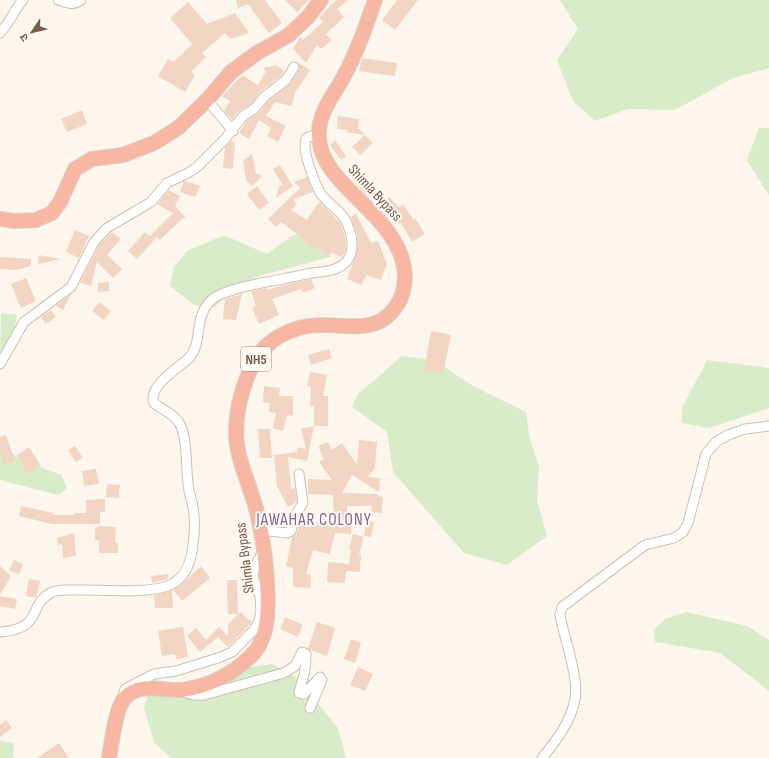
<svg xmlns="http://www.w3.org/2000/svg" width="769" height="758" font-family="'Sofia Sans Condensed','Noto Sans Devanagari',sans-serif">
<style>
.green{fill:#d8ecc9}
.building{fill:#f3d5c3}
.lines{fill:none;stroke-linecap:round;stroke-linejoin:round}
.minor-casing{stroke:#d1beb0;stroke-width:11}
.highway-casing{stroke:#dad1cd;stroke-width:16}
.minor{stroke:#fff;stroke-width:9}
.highway{stroke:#f7b7a3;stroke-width:14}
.labels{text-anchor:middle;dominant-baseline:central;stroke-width:4;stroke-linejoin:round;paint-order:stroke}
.shield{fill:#fffaf3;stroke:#a28b7f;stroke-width:1}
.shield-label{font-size:14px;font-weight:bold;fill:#7a5c4d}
.street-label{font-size:15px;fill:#7a5c4d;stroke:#fffaf3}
.quarter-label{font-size:17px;letter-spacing:1px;fill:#846695;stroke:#fffaf3}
</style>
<rect width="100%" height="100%" fill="#fdf6ec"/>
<path class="green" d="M560,0h209v68l-36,10 -58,32 -47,-1 -33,12 -22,-20 -16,-41 21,-31z
M759,128h10v68l-22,-36z
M313,232l17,13 1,12 -69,18 -28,12 -19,20 -21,-2 -24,-19 4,-19 13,-16 37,-16 43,19 26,-19z
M1,314h16l-3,17 -14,27z
M402,356l32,4 39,26 53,26 4,28 9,26 -2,34 10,36 -40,29 -43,-12 -71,-81 -6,-40 -35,-25 5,-12z
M707,360l62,8v40l-60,20 -27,-5v-15z
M0,443l22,18 40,14 5,13 -8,7 -59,-15z
M686,612l61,14 22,14v51l-49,-38 -65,-11 -1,-12 11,-11z
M272,664l25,14 41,50 8,30h-175l-17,-16 -10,-34 4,-14 84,-24z
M0,741l14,2 -1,15h-13z"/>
<path class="building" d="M236,0h29l17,23 -13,10 -21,-29 -10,4z
M285,0h24l-12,12z
M336,0h12l-11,9 7,8 -18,17 6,6 -11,9 -4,-4 -11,18 -13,-14 7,-12 3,3 20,-18 -4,-5z
M397,0h21l-23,30 -13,-10z
M188,2l19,22 28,-11 14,20 -19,6 -5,-6 -23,20 4,4 -15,15 4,3 -10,17 -27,-16 10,-17 6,3 18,-18 -22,-26z
M362,58l35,5 -2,13 -36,-5z
M299,63l11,7 -15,23 -3,13 -17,-4 -9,14 20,10 -8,16 -11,-6 4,-8 -12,-8 -10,19 -10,-6 7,-12 13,-8 9,-12 23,-18 8,-13z
M276,65l8,6 -3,5 -21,16 -9,12 -13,8 -6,8 -8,-9 6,-10 -8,-5 2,-2 18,-19 16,10 8,-14 -3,-3z
M82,110l5,14 -20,8 -6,-13z
M338,116l21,3 -1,9 15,15 -13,12 -8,-8 13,-12 -19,-3 2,-2 -11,-1z
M335,140l11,16 -5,4 -11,-15z
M231,141l4,1 -2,27 -10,-1 2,-21z
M252,154l4,19 6,3 -10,10 -6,-6 -3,-19z
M280,165l13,21 -17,12 3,-13 5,2 -11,-18z
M307,177l6,15 -19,7 2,7 -5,4 16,10 12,-18 13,12 8,9 5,13 1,14 -4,7 -12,-5 -3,4 -14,-11 -2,3 -8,-6 2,-2 -24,-18 -5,5 -8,-8 32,-31 -6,-6z
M362,177l12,7 -7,12 -10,-11z
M184,181h2l14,5 -5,11 -15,-5z
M257,186l12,17 -10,7 -12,-16z
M169,190l11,6 -5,10 12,13 -4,-1 -23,22 -3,-3 -20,22 -9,-8 17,-19 5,4 23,-23 -16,-9z
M389,197l10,10 4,-3 11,16 1,-2 10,16 -13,8 -11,-19 -2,1 -16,-21z
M356,214l15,29 7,-2 9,23 -6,16 -15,-5 -4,10 -15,-6 10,-27v-18l-6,-17z
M75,230l14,6 -10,22 -13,-6z
M112,232l9,7 -14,16 15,14 -9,9 -16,-16 -6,24 -11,-3 19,-38z
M39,255l21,4 -22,5z
M0,257l31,2v7l-15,4 -16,-1z
M26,278l10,23 -15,7 -10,-24z
M311,279l4,9 -12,5 -2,-4 -29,10 7,16 -20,9 -7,-16 4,-2 -5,-15 16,-3 1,2 15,-5z
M109,282v9l-11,1v-9z
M71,294l-8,16 -7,-4z
M242,294l-6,26 -13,-1 2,-20z
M99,302l12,9 -7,9 -12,-9z
M51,310l5,7 -10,7 -5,-7z
M431,331l20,4 -8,39 -19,-4z
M329,349l3,9 -21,7 -3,-10z
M310,372l17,3 -4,21h5v30h-14l-7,35 -19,-4 3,32 4,-1 2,14 -9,5 -11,-21 -3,-31 23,-3 1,-5 8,2 -5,-20 13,-3v-20h-4l1,-19 -4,-1z
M264,386l16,2 -1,8h14v20l-6,-1 -4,16 -10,-3 3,-15 -7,-1 1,-9 -7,-1z
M258,429h12l2,29h-12z
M6,435l9,26 -11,4 -4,-12v-16z
M359,440l18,2 -2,26 -7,9 12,1 -1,14 -27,-17 -10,18 36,1v2l5,1 -1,16 -11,-1 1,-6h-25l1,13 4,1 -1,14 -16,-1 -5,21 -17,-4 -7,24 5,1 -1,13 -17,-1v-19l-7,-2 6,-29 5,-4 2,-10 18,3 2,-10 15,3 -1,-24 -25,-1v-15l24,1 -13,-18 5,-3 -6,-13 10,-4 4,8 10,-7 15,22z
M75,446l8,12 -7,4 -8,-12z
M29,447l12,19 -13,8 -11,-19z
M96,469l3,15 -15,2 -2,-15z
M107,484l13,1 -1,13 -13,-1z
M105,499v13h-5v12h-48l-33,-8 2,-10 32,7v2h21v-2h12v-13z
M366,521l8,1 -3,15 -7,-1z
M100,526l16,1 -1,16h3v10h-19v-13h-4v-12z
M74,533l2,23 -13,2 -1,-14 -4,1 -1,-7z
M353,534l11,3 -5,18h2l-1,17 -14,-1 -1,12 -18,-1 1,-20 21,2 2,-15h-2z
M14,560l9,4 -4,10 -10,-4z
M0,566l11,10 -11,19z
M201,566l9,12 -28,23 -9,-11 7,-4z
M168,574v5l-16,4 -1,-7z
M29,579l11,2 -4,17 -10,-2z
M227,580h10l1,34h-10z
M172,590l1,18h-18l-1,-13z
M0,596l17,3 -2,10 -15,-3z
M240,612l12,10 -24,25 -10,-10 -18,15 -13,-16 9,-8 10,12 13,-13 9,9v-11z
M285,617l18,8 -5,12 -18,-8z
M317,622l18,6 -8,28 -19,-7z
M183,627l5,30 -12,2 -1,-5 -13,2 -4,-25z
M351,639l10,4 -6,20 -11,-4z
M358,667l15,7 -8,17 -15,-6z
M6,720l6,8 -12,9v-12z
M59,743l10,15h-32z"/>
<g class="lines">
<defs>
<path id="minor" d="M58,0c9,3 15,6 23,0
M0,33c10,-10 14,-23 23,-33
M207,100l26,31
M0,364l24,-42 47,-35 23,-45 13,-14 44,-26 16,-19 21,-10 9,-6 28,-28 17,-22 13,-9 9,-11 22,-17 8,-13
M260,530l27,3 4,-2 3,-14 9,-14 -4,-29
M0,632c44,-3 27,-27 52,-40 7,-3 16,-2 24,-2 24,-1 76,5 96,-6 12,-6 18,-20 20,-32 3,-20 4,-38 -2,-57 -6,-21 0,-57 -12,-74 -6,-8 -17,-12 -24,-18 -7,-17 26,-36 35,-45 12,-13 7,-32 14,-46 2,-6 8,-13 14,-16 21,-10 47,-13 70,-18 11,-2 21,-5 33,-6 23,-2 36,-12 31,-37 -2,-5 -3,-12 -7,-17 -6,-9 -16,-14 -23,-24 -5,-8 -22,-49 -14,-56 4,-3 8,-2 12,-1
M183,692l11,3h10l80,-22 11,-7 7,-14 4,2c0,18 -3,23 -7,39l5,1 16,-17 2,3 -12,28
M124,693l1,-4 29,-15 22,-3 45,-14 11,-5 22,-22 5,-9 2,-11 -1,-14 -7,-19 1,-9 9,-17
M542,758c14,-17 29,-36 33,-59 4,-22 -11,-61 -15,-84l2,-8 83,-62 29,-7 9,-6 5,-9 18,-69 10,-12 12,-7 17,-6 24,-3"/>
<path id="highway" d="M0,219l14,2 22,-1 16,-7 8,-11 15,-33 17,-10 31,-4 31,-12 24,-15 29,-28 24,-28 26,-19 32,-18 19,-18 13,-17
M109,758c3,-15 6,-48 15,-59 15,-18 39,-8 58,-9 27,-3 58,-19 75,-41 4,-6 8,-17 9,-24 5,-28 -2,-88 -10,-116 -6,-24 -19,-49 -20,-74 0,-24 6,-48 16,-69 13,-28 42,-41 71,-41 30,0 58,10 77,-25 3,-7 5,-18 5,-25 -4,-62 -85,-87 -86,-139 -1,-24 15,-41 25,-60 13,-24 22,-50 31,-76"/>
</defs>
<use href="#minor" class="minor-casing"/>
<use href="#highway" class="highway-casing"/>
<use href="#minor" class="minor"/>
<use href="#highway" class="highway"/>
</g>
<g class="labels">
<rect class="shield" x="241" y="347" width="30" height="24" rx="3"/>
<g class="shield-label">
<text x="256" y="359">NH5</text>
</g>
<g class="street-label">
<text transform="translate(375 193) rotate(47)">Shimla Bypass</text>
<text transform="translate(245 558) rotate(-97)">Shimla Bypass</text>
</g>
<g class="quarter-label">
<text x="314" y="520">JAWAHAR COLONY</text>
</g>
</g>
<g transform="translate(32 32) rotate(235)" stroke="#fffaf3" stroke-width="3" paint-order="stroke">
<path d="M0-3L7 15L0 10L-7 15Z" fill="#7a5c4d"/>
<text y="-6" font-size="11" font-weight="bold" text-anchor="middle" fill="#7a5c4d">उ</text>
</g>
</svg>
